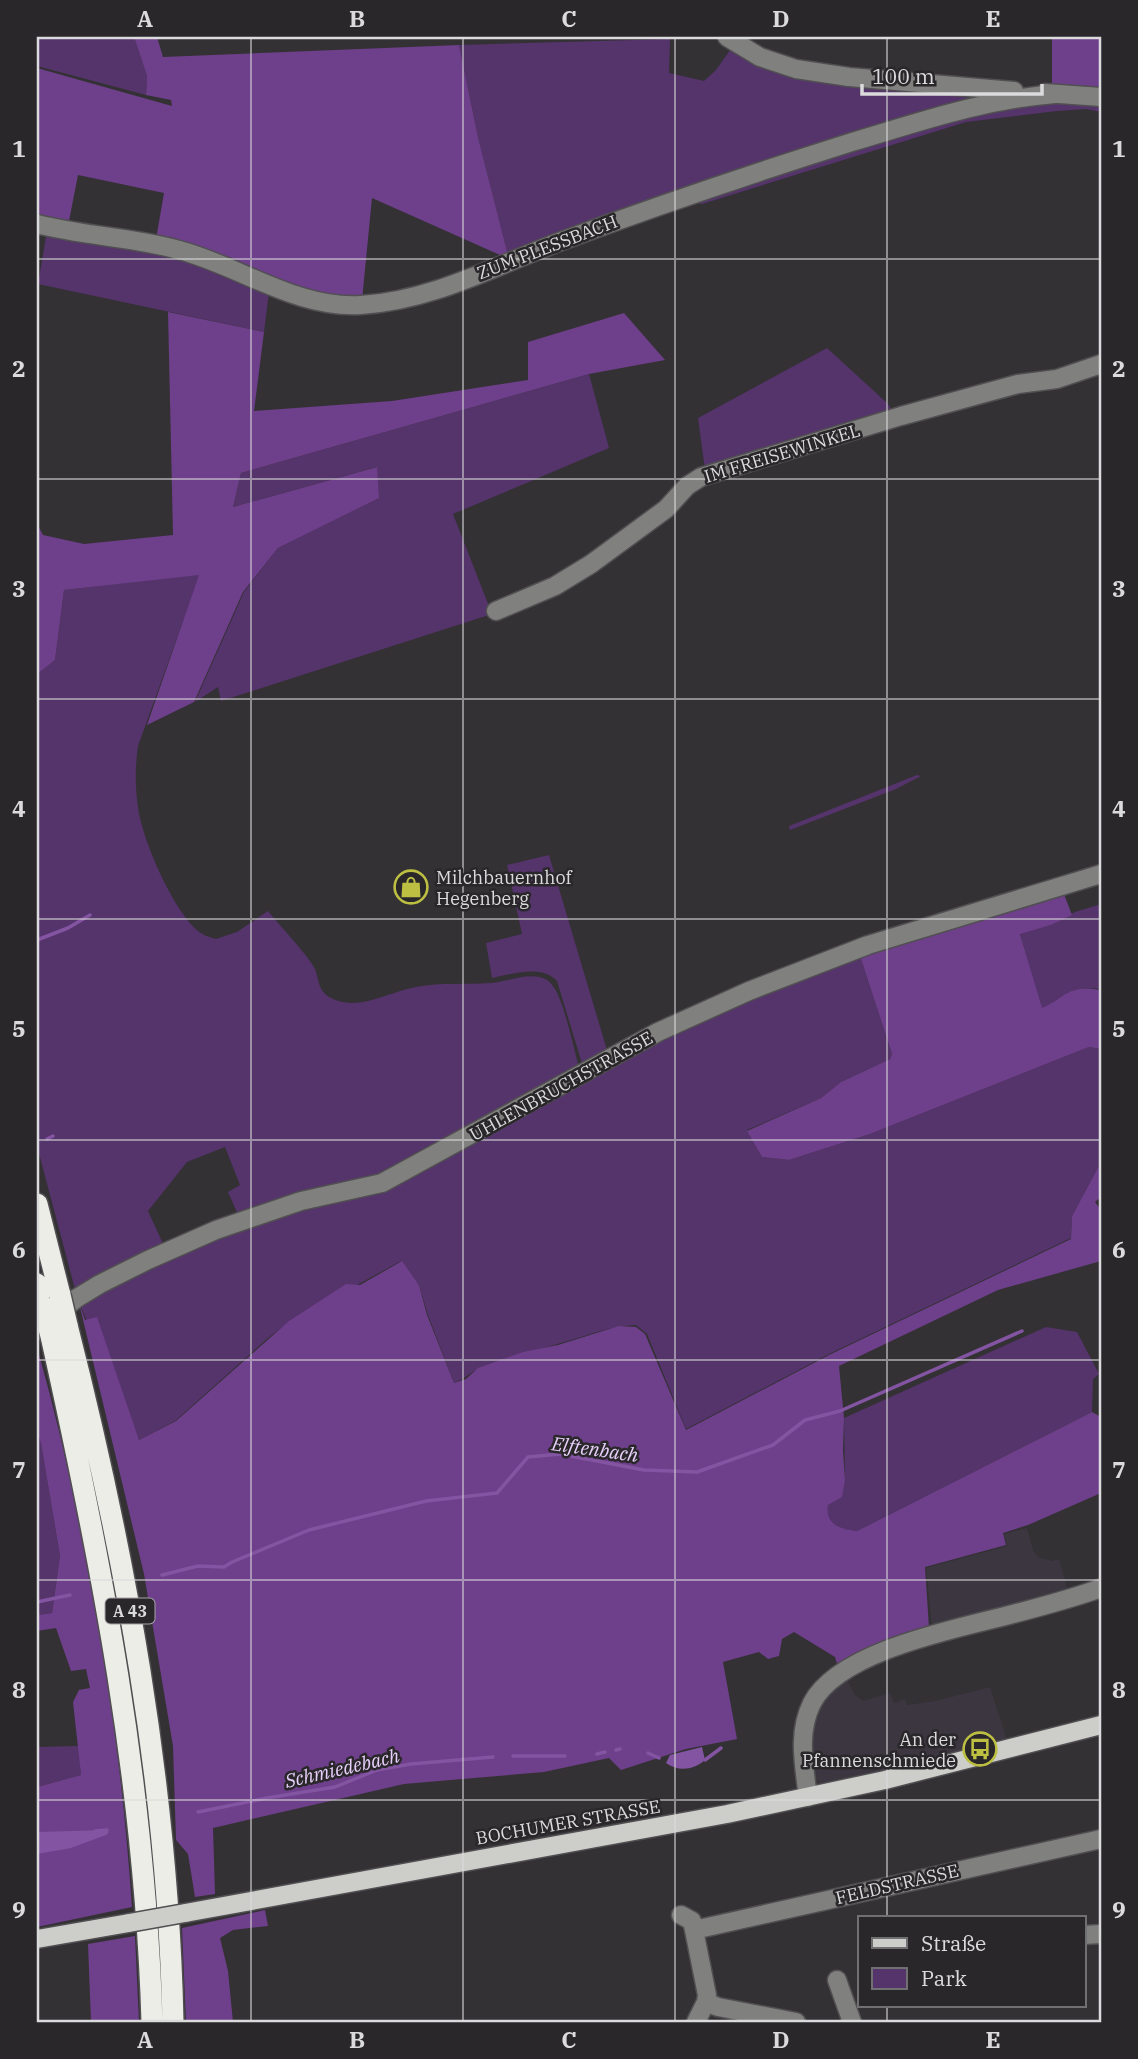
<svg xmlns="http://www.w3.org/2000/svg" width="1138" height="2059" font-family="'IBM Plex Serif',serif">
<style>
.built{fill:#3b363f}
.green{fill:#55336b}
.forest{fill:#6e3f8a}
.water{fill:#8354a1}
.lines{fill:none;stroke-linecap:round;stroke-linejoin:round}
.stream{stroke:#8354a1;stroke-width:3.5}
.minor-casing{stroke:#514f52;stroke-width:21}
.major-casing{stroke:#514f52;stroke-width:21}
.highway-casing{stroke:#514f52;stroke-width:24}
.minor{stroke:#80807e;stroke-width:18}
.major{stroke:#cdcec9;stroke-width:18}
.highway{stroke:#ecede7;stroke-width:21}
.major-bridge-casing{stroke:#514f52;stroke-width:21;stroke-linecap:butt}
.highway-bridge-casing{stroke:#514f52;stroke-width:24;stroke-linecap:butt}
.major-bridge{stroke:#cdcec9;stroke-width:18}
.highway-bridge{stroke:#ecede7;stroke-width:21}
.grid{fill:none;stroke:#dbdadc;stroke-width:2;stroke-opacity:0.55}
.labels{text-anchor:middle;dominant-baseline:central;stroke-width:5;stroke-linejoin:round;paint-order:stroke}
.shield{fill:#29272a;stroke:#a6a4a7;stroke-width:2}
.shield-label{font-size:16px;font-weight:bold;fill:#dbdadc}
.street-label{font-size:18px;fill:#dbdadc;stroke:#29272a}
.poi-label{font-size:18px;fill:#dbdadc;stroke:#29272a;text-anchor:start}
.water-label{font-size:19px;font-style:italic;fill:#e8d0fa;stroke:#29272a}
.neatline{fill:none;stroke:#dbdadc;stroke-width:2.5}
.grid-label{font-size:23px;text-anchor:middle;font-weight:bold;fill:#dbdadc}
</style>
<rect width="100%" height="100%" fill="#333134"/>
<path class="built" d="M1027,1528l6,22 5,7 13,4 8,-2 9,32 -136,37 -6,-60 81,-22 -3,-12z
M847,1679l7,15 9,7 27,-8 4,10 11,-4 2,6 28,-4 55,-14 17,53 -185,45 -6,-6 -4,-10v-45l8,-20 14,-16z"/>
<path class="green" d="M37,37h97l13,39 -1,19 -109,-29z
M670,39l-1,34 35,8 12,-11 17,-24 13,7 241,39v8l-478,159 -31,-122 -19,-92z
M1060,102l41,4v6l-15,-3 -29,2 -91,11 -264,82 -22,-5 311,-90z
M47,231l131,25 91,36 -5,40 -226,-48z
M827,348l60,55 5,7 -187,60 -7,-52z
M589,374l20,74 -156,66 39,100 -271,87 -3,-14 -23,15 49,-110 34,-44 100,-50 -2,-31 -143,40 8,-34z
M200,574l-62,172c-3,20 -3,41 0,61 4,32 34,101 59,123 5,5 12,7 19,9l21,-7 31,-21c11,14 40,44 47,58 4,11 3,21 14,28 29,16 58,-5 87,-10 25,-5 50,-2 75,-4 16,-1 31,-9 48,-6 5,1 10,3 13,8 12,13 22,66 28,86l-186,104 -154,44 -12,-27 12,-7 -15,-38 -38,15 -39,49 17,37 -89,45 -39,-147v-473l18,-13 9,-70z
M917,775l4,1 -25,13 -106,41 -1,-4z
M549,855l60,202 -25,13 -27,-89c-16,-17 -45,-7 -65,-3l-6,-35 36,-9 -15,-69z
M1101,904v85c-32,-4 -34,7 -60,20l-21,-76 31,-8 24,-13z
M859,953l33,101 -2,5 -49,23 -20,16 -74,32 15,27 27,3 81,-26 219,-87 12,2v113l-29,54 -1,22 -242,116 -143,75 -39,-95 -11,-9c-26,1 -50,11 -75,18 -26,8 -53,13 -79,24 -10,4 -17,12 -28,16l-26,-68 -9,-30 -18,-24 -112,61 -21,16 -93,83 -36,19 -60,-137 141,-69 116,-37 301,-151z
M1046,1327l31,5 22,42 -6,5 -1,33 -235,119 -15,-2 -13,-7 -3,-7 2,-10 17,-25 -1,-62z
M37,1432l4,10 19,114 -8,57 -15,2z
M37,1743l2,4 40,-1 2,29 -44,12z"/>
<path class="forest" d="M134,37h23l6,20 296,-12 19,92 31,122 -137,-61 -10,102 -50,-4 -156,-57 8,-46 -86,-18 -10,51 -31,-6v-152l135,38 -1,-6 -25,-5 1,-19z
M1052,37h49v56l-49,-1z
M168,312l96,20 -10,79 138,-10 136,-21v-38l96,-29 41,47 -76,14 -348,99 -8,34 144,-40 2,31 -101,50 -35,44 -49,110 -47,23 52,-150 -135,15 -9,70 -18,14v-150l6,11 41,9 89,-9z
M1062,889l10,26 -21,10 -31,9 22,74c25,-12 27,-24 59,-18v59l-12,-2 -219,87 -81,26 -27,-3 -15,-26 74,-33 20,-16 49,-23 2,-5 -33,-101z
M1101,1162v35l-6,5 6,8v51l-103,29 -159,76 5,52 -1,33 2,29 -3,17 -14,8c-3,20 12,24 29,26l235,-119 9,5v76l-73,32 -25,8 3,12 -81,22 4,61 -65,22 -26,17 -3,-10 -41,-25 -12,7 -3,17 -11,3 -9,-7 -36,10 14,77 -51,10 -65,21 -12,-12 -65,14 -140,12 -191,44 2,66 -20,3 -7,-43 -12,-14 -3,-94 -29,-172 -65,-271 6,17 12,-3 42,123 37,-19 113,-100 57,-37 14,1 42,-24 17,24 8,30 27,68 12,-4 12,-11 45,-16 35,-7 61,-19 17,1 9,7 41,96 143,-75 242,-116 1,-23z
M37,1347c51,182 82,372 95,560l-95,20v-140l44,-12 -8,-73 6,-12 11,-2 -4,-19 -15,2 -15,-43 -19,3v-16l15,-2 8,-57 -19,-113 -4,-12z
M265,1910l3,16 -35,4 -13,8 8,33 5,51h-47l-4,-94z
M135,1936l4,86h-48l-3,-78z"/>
<path class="water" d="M702,1747l3,13c-11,10 -27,12 -39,3l4,-8z
M106,1830l3,2 -3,3 -35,13 -34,6v-22z"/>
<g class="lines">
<path class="stream" d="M37,940l31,-12 22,-13
M47,1139l6,-3
M162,1575l36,-9 26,1 8,-5 77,-32 117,-29 71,-8 31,-36 32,-3 84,16 53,2 76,-27 32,-25 35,-9 182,-80
M37,1602l33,-7
M616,1750l4,-1
M648,1753l11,5
M597,1754l8,-2
M513,1756h52
M705,1760l16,-12
M198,1812l69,-14 68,-11 42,-17 34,-6 82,-7
M95,1831l12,-1"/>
<defs>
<path id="minor" d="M727,37l33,20 36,12 53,8 165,14
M1045,93l56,4
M37,224c46,12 95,13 142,26 61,16 117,59 182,55 70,-4 134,-39 198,-63 97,-36 195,-69 293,-100 70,-21 130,-42 203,-48
M496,611l59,-25 36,-22 75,-55 21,-23 14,-9 200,-61 117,-32 39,-5 44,-15
M37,1330l40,-32 23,-14 48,-24 68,-30 85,-29 81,-18 276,-151 91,-41 119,-46 233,-71
M808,1797c-4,-32 -11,-64 4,-94 27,-52 143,-74 197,-88 31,-8 62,-16 92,-27
M681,1915l11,6 2,9
M1084,1935l17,-1
M837,1980l15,42
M696,2022l10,-20
M796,2022l-78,-15 -12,-5 1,-7 -13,-65 407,-91"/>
<path id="major" d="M185,1913l542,-99 158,-34 216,-55
M37,1939l92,-16"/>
<path id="highway" d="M37,1204l23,91
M37,1284l6,22
M67,1325c58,228 101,461 106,697
M51,1336c51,229 94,451 101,686"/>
</defs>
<use href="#minor" class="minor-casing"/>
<use href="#major" class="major-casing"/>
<use href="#highway" class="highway-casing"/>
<use href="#minor" class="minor"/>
<use href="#major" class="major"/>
<use href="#highway" class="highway"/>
<defs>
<path id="major-bridge" d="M129,1923l56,-10"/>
<path id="highway-bridge" d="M60,1295l7,30
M43,1306l8,30"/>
</defs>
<use href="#major-bridge" class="major-bridge-casing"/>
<use href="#highway-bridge" class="highway-bridge-casing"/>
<use href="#major-bridge" class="major-bridge"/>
<use href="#highway-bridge" class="highway-bridge"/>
</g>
<path class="grid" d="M251,37v1985M463,37v1985M675,37v1985M887,37v1880M37,259h1064M37,479h1064M37,699h1064M37,919h1064M37,1140h1064M37,1360h1064M37,1580h1064M37,1800h1064M887,2005v17"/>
<defs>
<symbol id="shop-ring" viewBox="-11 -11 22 22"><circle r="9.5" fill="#29272a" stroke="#bdbf43" stroke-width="1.5"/><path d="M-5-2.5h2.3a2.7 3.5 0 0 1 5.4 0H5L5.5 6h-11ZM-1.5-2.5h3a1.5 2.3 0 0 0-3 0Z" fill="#bdbf43"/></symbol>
<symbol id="bus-ring" viewBox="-11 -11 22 22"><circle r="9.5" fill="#29272a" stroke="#bdbf43" stroke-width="1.5"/><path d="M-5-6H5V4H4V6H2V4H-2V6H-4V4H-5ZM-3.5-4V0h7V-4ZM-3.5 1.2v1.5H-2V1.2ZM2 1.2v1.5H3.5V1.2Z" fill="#bdbf43"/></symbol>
</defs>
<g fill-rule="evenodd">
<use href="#shop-ring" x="392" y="868" width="38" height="38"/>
<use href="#bus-ring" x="961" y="1730" width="38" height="38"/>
</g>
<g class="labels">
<rect class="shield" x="105.5" y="1598.5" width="49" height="25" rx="5"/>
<g class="shield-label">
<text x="130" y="1611">A 43</text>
</g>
<g class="street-label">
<text transform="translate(547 247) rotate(-21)">ZUM PLESSBACH</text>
<text transform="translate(782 453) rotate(-17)">IM FREISEWINKEL</text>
<text transform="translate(561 1086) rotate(-29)">UHLENBRUCHSTRASSE</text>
<text transform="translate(568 1822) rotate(-10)">BOCHUMER STRASSE</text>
<text transform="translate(897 1884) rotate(-13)">FELDSTRASSE</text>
</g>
<g class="poi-label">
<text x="436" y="877">Milchbauernhof<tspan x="436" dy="21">Hegenberg</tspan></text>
<text x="956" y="1739" text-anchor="end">An der<tspan x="956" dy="21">Pfannenschmiede</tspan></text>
</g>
<g class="water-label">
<text transform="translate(595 1449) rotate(8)">Elftenbach</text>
<text transform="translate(342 1768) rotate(-13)">Schmiedebach</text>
</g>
</g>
<rect width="1138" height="2059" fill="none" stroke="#29272a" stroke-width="77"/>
<rect x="858" y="1916" width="228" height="91" fill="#29272a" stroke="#706f71" stroke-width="2"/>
<rect x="872" y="1938" width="35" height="10" fill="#cdcec9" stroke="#706f71" stroke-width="2"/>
<text x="921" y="1951" font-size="21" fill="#dbdadc">Straße</text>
<rect x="872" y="1968" width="35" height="21" fill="#55336b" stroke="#706f71" stroke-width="2"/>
<text x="921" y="1986" font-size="21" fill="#dbdadc">Park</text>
<path d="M862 84v10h180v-10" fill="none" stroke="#dbdadc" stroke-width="3.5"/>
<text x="872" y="84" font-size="21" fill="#dbdadc" stroke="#29272a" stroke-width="5" paint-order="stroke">100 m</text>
<rect x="38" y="38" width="1062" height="1983" class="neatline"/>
<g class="grid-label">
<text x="145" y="27">A</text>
<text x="357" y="27">B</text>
<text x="569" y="27">C</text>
<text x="781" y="27">D</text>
<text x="993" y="27">E</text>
<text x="19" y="157">1</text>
<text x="1119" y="157">1</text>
<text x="19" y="377">2</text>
<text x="1119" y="377">2</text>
<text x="19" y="597">3</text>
<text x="1119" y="597">3</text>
<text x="19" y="817">4</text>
<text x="1119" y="817">4</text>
<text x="19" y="1037">5</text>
<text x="1119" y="1037">5</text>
<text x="19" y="1258">6</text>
<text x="1119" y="1258">6</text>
<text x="19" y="1478">7</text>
<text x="1119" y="1478">7</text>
<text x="19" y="1698">8</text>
<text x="1119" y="1698">8</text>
<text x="19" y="1918">9</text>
<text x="1119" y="1918">9</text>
<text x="145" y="2048">A</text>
<text x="357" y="2048">B</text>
<text x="569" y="2048">C</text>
<text x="781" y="2048">D</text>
<text x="993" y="2048">E</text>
</g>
</svg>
